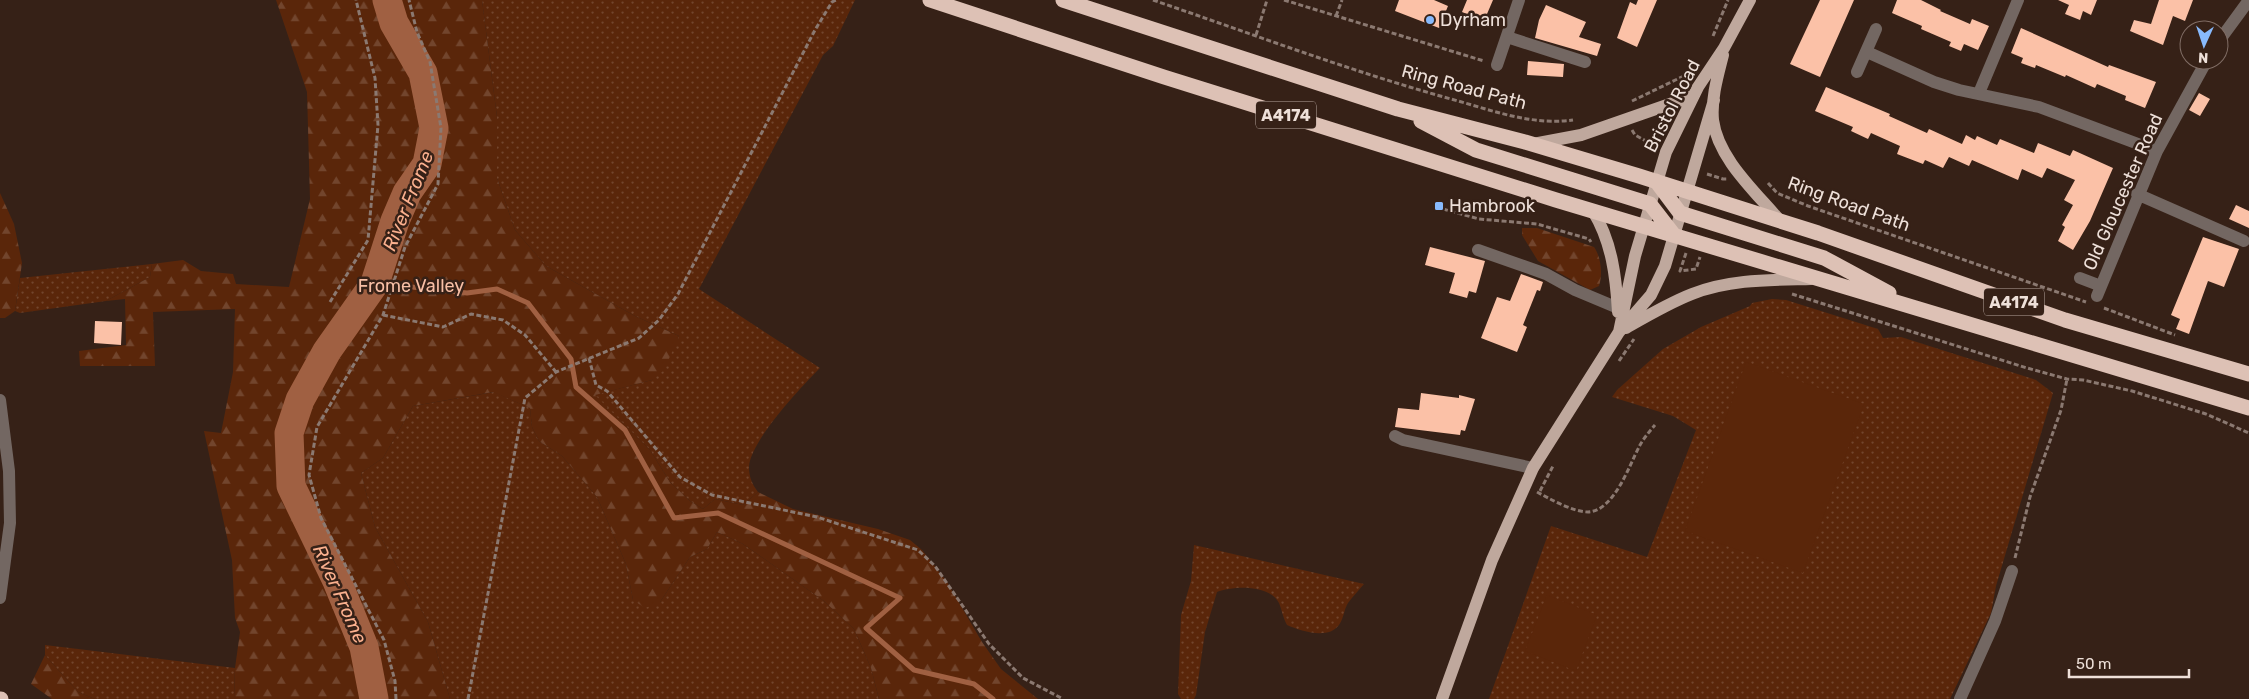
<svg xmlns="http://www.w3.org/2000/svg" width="2249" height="699" font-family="Rubik,sans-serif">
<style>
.grass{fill:url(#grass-dots)}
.forest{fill:url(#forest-firs)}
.pitch{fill:#5a260a}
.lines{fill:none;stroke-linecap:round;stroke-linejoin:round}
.stream{stroke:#a06042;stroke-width:5}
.river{stroke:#a06042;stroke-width:29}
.building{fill:#fbc1a7}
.path{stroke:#8b7971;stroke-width:3;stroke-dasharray:5 2.5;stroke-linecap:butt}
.minor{stroke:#736762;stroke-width:12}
.major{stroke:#bfa89d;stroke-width:12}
.highway{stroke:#ddc1b5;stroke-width:15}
.poi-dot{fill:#88bafc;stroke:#362117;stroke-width:2}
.labels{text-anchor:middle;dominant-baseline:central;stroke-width:5;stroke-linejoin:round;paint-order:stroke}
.shield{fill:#362117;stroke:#b7a79f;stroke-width:1}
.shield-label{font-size:16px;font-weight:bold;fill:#eee0d9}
.poi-label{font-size:18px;fill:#eee0d9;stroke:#362117;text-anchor:start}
.street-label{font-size:18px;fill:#eee0d9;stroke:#362117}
.park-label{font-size:18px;fill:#f8bfa5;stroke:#362117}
.water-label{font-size:19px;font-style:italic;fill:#fbb08e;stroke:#362117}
</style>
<defs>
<pattern id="grass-dots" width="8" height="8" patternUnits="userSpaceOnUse" patternTransform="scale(1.25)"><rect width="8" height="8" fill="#5a260a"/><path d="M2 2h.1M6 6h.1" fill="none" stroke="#72452d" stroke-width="1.8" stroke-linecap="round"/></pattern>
<pattern id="forest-firs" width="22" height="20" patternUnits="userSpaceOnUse" patternTransform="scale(1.25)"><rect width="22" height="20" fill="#5a260a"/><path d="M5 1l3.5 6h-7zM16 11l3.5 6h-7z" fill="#72452d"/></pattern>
</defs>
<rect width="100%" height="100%" fill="#362117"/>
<path class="grass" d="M482,0h373l-22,46 -10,9 -124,234 121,79c-18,18 -70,73 -71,99 0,10 3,17 9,25l-15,13 -28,-6 -12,10 -13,-8 -20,-19 -20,-32 -56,-55 58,-15 27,-44 -44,-20 -89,-50 -31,-36 -18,-52v-61z
M152,264l-2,13 -44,24 -86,12 -5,-2 5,-33z
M1772,299l14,1 92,29 5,9 18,-1 135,43 17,13 -57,193 -5,27 -41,86h-461l62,-173 96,31 49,-127 -23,-14 -61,-19 5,-7 46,-41 38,-22 49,-21 2,-3z
M494,392l36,16 2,19 7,14 23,15 35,41 29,67 7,36 27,2 30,-45 17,-8 10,-17 26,12 81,57 30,28 17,39 8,31h-429l-22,-77 -53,-95 -14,-54 22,-15 30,-52z
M1194,545l170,39c-5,6 -11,12 -16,19 -4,6 -4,15 -9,22 -11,15 -38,6 -52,0 -4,-7 -5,-15 -8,-22 -10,-19 -46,-17 -62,-11l-12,40 -9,63 -2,4h-13l-3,-5 3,-79 10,-34z
M45,645l190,23 -1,31h-139l-17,-7 -33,-37z"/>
<path class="forest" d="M276,0h206l15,117v61l18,52 31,36 89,50 44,20 -15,34 -12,10 -57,15 55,55 20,32 20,19 13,8 12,-10 28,6 15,-13 35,17 85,20 32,11 12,10 25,32 35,60 19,27 37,30h-159l-8,-31 -17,-39 -30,-28 -81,-57 -26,-12 -10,17 -17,8 -30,45 -15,6 -12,-8 -7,-36 -29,-67 -35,-41 -23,-15 -7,-14 -2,-19 -37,-16 -80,14 -30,52 -22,15 14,54 53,95 22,77h-216l1,-31 5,-36 -5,-14 -3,-58 -28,-129 17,2 12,-61 2,-63 -82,3 2,54h-75l-1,-15 47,-6 -1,-46 -19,2 44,-24 2,-13 31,-4 18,11 32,3 3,10 53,3 21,-88 -3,-107z
M0,193l14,31 8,39 -7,48 -10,7h-5z
M1522,228h15l57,19c7,10 9,27 5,39l-9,4 -52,-29 -16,-26z
M45,655l33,37 17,7h-43l-21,-15z"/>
<path class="pitch" d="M1746,362l118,42 -61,169 -118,-42z
M1547,595l50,20 -21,56 -51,-20z"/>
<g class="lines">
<path class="stream" d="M375,283l92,10 30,-4 31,14 43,56 5,28 49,43 49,88 44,-5 182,85 -34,30 48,42 60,14 19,15"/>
<path class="river" d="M374,699l-10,-52 -27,-66 -46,-95 -2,-53 11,-33 27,-49 48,-68 20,-62 12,-28 20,-29 7,-36 -11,-55 -29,-50 -7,-23"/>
</g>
<path class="building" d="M1399,0h35l14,6 -9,22 -44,-17z
M1467,0h26l-9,21 -22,-9z
M1638,0h19l-20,47 -20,-9 13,-36 6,3z
M1820,0h34l-34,77 -30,-13z
M1897,0h24l20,10 -1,1 30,13 2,-5 17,7 -11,24 -14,-6 -3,7 -12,-5 2,-4 -30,-13 1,-3 -30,-13z
M2058,0h39l-6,15 -8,-4 -3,9 -15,-6 4,-9z
M2159,0h34l-8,21 -12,-5 -10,29 -33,-14 4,-11 17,4z
M1546,5l40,17 -7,15 22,7 -4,12 -62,-18 4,-18z
M2021,28l87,39 1,-2 47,17 -11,26 -20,-8 1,-4 -29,-12 -2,4 -29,-13 -1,2 -29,-12 -1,3 -14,-5 2,-5 -12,-5z
M1528,61l36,3 -1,13 -36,-2z
M1826,87l64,27 -1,2 38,17 2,-4 33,15 4,-9 9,5 2,-4 20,9 3,-6 34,14 4,-10 32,13 3,-6 40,18 -23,53 -17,29 -15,-9 7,-14 -3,-2 11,-20 -9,-5 11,-20 -28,-12 -5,10 -20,-9 -4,11 -46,-20 -3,6 -20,-9 -6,11 -18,-8 -2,4 -26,-10 3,-8 -29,-13 -3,6 -17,-8 2,-4 -38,-16z
M2199,93l11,6 -10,17 -11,-6z
M2236,205l13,6v17l-20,-9z
M2203,237l36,12 -15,38 -16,-6 -19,53 -13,-5 4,-10 -9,-4z
M1430,247l55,14 -9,32 -7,-2 -2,7 -18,-5 6,-20 -30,-8z
M1521,274l22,8 -3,9 -3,-1 -14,35 4,2 -10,25 -36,-14 16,-41 13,4z
M95,321l27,1 -1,23 -27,-2z
M1421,393l38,5v-3l16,4 -10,32 -4,-1 -1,5 -65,-8 3,-19 21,2z"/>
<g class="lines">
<path class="path" d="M1153,0c99,34 197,71 298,99 40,11 81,27 122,21
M1284,0l200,61
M1336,16l6,-16
M1256,35l11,-35
M1713,36l15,-36
M1632,101l58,-28
M1632,130l3,5 20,11
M1707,174l16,5h4
M1768,183l9,10 31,13 278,96
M1443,209l36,10 58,5 52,15 2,3
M1686,253l-6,18 16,-2 4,-12
M1792,294l235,74 40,11 16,1 49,11 74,23 43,19
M330,302l38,-62 10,-115 -3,-47 -19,-78
M2104,308l71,27
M383,315l60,12 28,-13 32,6 22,15 31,37
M589,358l7,27 11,6 73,86 32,18 105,22 101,33 17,16 54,78 34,34 40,21
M1619,361l15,-22
M1540,491l13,-25
M1537,492c13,7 36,20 51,20 26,-1 41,-46 51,-65 4,-8 10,-15 16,-22
M2015,558l15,-61 31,-87 6,-31
M396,699l-1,-18 -11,-41 -63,-122 -12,-43 8,-48 66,-112 22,-68 33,-63 3,-56 -11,-66 -13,-30 -8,-32
M468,699l57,-301 31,-26 83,-34 20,-18 19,-26 137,-264 17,-28 4,-2"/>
<path class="minor" d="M1507,37l78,25
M2219,41l30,-41
M1867,52l67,30 25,8 80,17 118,44
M1497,65l22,-65
M1857,72l19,-43
M1979,93l39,-93
M2137,194l107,47
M1478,250l68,24 29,16 43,18
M2080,278l21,8
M2097,296l60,-145 50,-91
M0,400l9,71 1,52 -10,75
M1395,436l8,4 130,28
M1960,699l35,-78 17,-50"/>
<path class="major" d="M1723,55c-5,20 -12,43 -10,65 5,39 43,72 68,102
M1533,144l48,-9 112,-39
M1593,211c19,31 23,66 25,101
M1626,328c21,-12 43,-25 66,-34 38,-15 79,-14 119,-15
M1619,332l16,-76 31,-104 32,-65 26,-39 26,-48
M1442,699l50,-139 41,-92 86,-136 32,-37 14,-29 49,-166"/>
<path class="highway" d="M930,0l234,77 392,123 693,208
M1063,0l335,109 127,33 114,34 179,57 247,87 184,54
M1421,121l55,29 174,54 24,31
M1656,181l24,32 144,45 65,35
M0,699h1"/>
</g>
<g class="poi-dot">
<circle cx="1430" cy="20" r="5"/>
<rect x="1434" y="201" width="10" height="10" rx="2.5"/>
</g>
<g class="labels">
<g class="shield">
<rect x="1256" y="101.5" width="60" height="27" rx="4"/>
<rect x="1984" y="288.5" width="60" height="27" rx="4"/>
</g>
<g class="shield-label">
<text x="1286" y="115">A4174</text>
<text x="2014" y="302">A4174</text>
</g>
<g class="poi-label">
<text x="1440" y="20">Dyrham</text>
<text x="1449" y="206">Hambrook</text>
</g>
<g class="street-label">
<text transform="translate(1464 87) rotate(15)">Ring Road Path</text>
<text transform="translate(1672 106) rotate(-63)">Bristol Road</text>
<text transform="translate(2123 192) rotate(-66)">Old Gloucester Road</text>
<text transform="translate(1849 204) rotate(20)">Ring Road Path</text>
</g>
<g class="park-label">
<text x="411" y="286">Frome Valley</text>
</g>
<g class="water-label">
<text transform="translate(408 201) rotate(-68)">River Frome</text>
<text transform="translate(340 594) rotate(66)">River Frome</text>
</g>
</g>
<g transform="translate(2204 45) rotate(183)"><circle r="24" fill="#362117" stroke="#806d65"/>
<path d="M0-4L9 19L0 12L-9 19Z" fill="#88bafc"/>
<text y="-8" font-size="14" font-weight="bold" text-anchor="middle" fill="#eee0d9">N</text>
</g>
<path d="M2069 669v8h120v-8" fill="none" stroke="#eee0d9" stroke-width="2.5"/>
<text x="2076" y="669" font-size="15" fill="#eee0d9" stroke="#362117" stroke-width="4" paint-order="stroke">50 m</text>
</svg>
